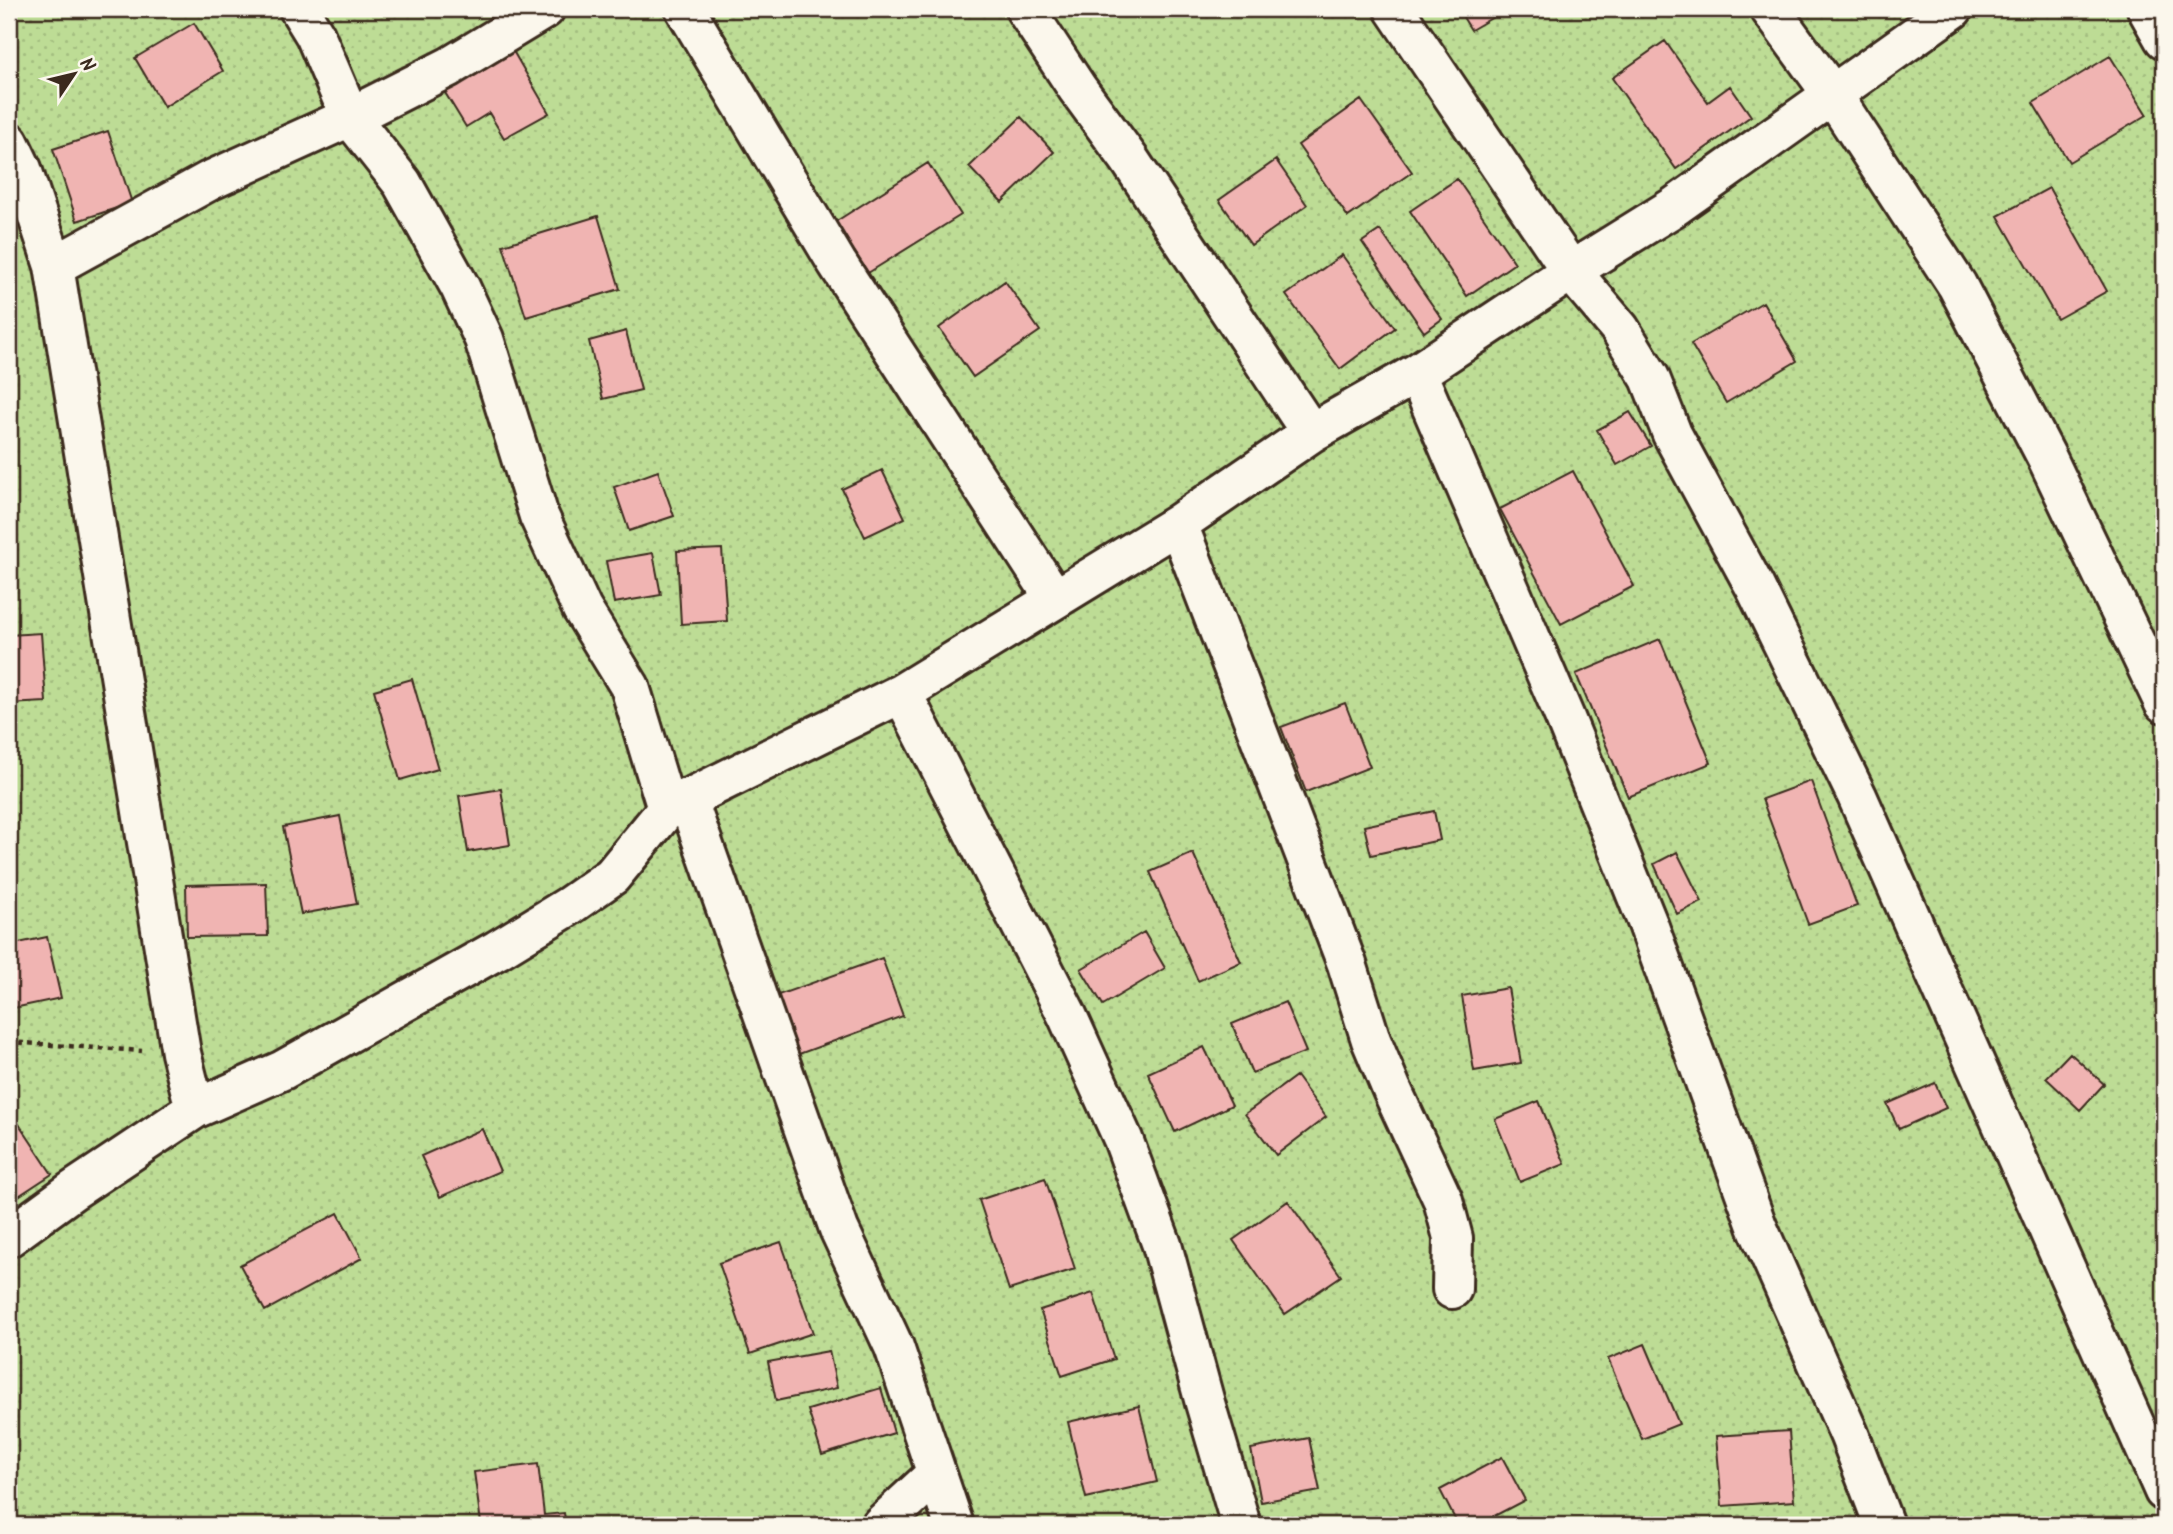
<svg xmlns="http://www.w3.org/2000/svg" width="2173" height="1534" font-family="Kalam,sans-serif">
<style>
.grass{fill:url(#grass-dots);stroke:#7c835a;stroke-width:2}
.building{fill:#f0b4b2;stroke:#3b2a1e;stroke-width:2}
.lines{fill:none;stroke-linecap:round;stroke-linejoin:round}
.minor-casing{stroke:#3b2a1e;stroke-width:44}
.path{stroke:#3b2a1e;stroke-width:4.5;stroke-dasharray:5 5;stroke-linecap:butt}
.minor{stroke:#fbf7ec;stroke-width:38}
</style>
<defs>
<pattern id="grass-dots" width="8" height="8" patternUnits="userSpaceOnUse" patternTransform="scale(1.75)"><rect width="8" height="8" fill="#bddc95"/><path d="M2 2h.1M6 6h.1" fill="none" stroke="#a3bd80" stroke-width="1.8" stroke-linecap="round"/></pattern>
</defs>
<rect width="100%" height="100%" fill="#f9eae0"/>
<filter id="ink" filterUnits="userSpaceOnUse"><feTurbulence type="fractalNoise" baseFrequency=".0143" numOctaves="2"/><feDisplacementMap in="SourceGraphic" scale="14" xChannelSelector="R" yChannelSelector="G"/><feConvolveMatrix kernelMatrix="1 2 1 2 8 2 1 2 1" color-interpolation-filters="sRGB"/></filter>
<g filter="url(#ink)">
<path class="grass" d="M9,9h2155v1516h-2155z"/>
<path class="building" d="M1458,9h49l-36,21z
M194,23l29,48 -59,36 -29,-49z
M1665,41l43,61 22,-16 21,30 -75,53 -64,-91z
M513,51l36,62 -45,25 -15,-25 -23,14 -22,-36z
M2110,56l37,59 -78,47 -36,-59z
M1361,100l51,72 -64,45 -50,-72z
M1021,117l33,35 -52,50 -33,-35z
M108,131l24,72 -55,18 -24,-72z
M1276,160l31,45 -56,40 -32,-45z
M928,163l33,52 -93,58 -33,-51z
M1457,179l58,84 -48,33 -57,-85z
M2049,188l58,103 -50,28 -59,-103z
M598,216l22,73 -94,28 -23,-72z
M1380,230l62,89 -18,13 -62,-90z
M1342,255l53,73 -55,41 -54,-74z
M1005,281l35,50 -67,46 -34,-49z
M1763,302l34,59 -71,42 -35,-59z
M626,331l15,59 -38,9 -14,-58z
M1630,412l21,34 -34,19 -20,-35z
M882,470l23,48 -40,19 -23,-48z
M658,471l16,45 -45,15 -15,-44z
M1573,471l61,115 -73,38 -61,-115z
M722,549l5,72 -46,3 -4,-73z
M653,553l8,42 -47,8 -8,-42z
M41,633l5,69 -37,2v-69z
M1660,639l51,124 -83,34 -52,-123z
M412,679l26,90 -38,11 -26,-90z
M1345,703l25,64 -64,25 -25,-65z
M1811,781l46,125 -49,18 -46,-125z
M501,789l9,56 -42,7 -9,-56z
M1434,811l6,29 -69,15 -7,-29z
M340,816l17,88 -56,10 -18,-87z
M1677,852l25,50 -25,12 -23,-50z
M1193,853l48,109 -43,19 -48,-109z
M266,883l2,53 -81,1 -1,-52z
M1144,932l21,36 -62,37 -22,-36z
M47,937l14,61 -52,11v-64z
M882,958l21,58 -104,38 -21,-59z
M1508,988l13,75 -47,8 -12,-75z
M1285,1002l21,50 -54,21 -20,-49z
M1204,1047l28,58 -57,27 -27,-59z
M2070,1053l34,31 -24,26 -34,-32z
M1296,1076l30,41 -50,38 -31,-41z
M1935,1083l11,25 -47,21 -12,-25z
M1539,1101l26,63 -45,18 -25,-63z
M9,1109l43,65 -35,23 -8,-13z
M482,1129l18,42 -60,26 -19,-41z
M1045,1178l30,91 -66,21 -30,-90z
M1288,1201l53,75 -56,38 -52,-74z
M338,1213l24,45 -97,53 -25,-46z
M781,1242l32,91 -63,21 -31,-91z
M1093,1293l21,66 -52,17 -22,-66z
M1645,1344l34,80 -37,15 -34,-80z
M829,1351l8,37 -61,13 -8,-39z
M881,1388l13,45 -72,22 -14,-45z
M1139,1406l18,76 -71,16 -18,-76z
M1789,1431l5,70 -72,5 -6,-70z
M1309,1438l11,53 -59,11 -10,-53z
M1502,1457l23,43 -48,25h-19l-18,-35z
M538,1464l6,51 20,-2 2,12h-100l15,-2 -7,-51z"/>
<g class="lines">
<defs>
<path id="minor" d="M299,9l16,26 35,82 52,66 58,104 24,52 55,177 43,93 48,78 37,122
M685,9l152,254 218,336
M1025,9l52,79 52,71 182,274
M1394,9l177,262 49,58 30,49 22,56 83,153 102,209 307,695
M1770,9l62,85 125,191 90,173 117,245
M2147,9l17,30
M9,142l13,27 32,97 127,787 14,56
M54,266l155,-85 141,-64 99,-50 96,-58
M1417,373l148,345 83,206 109,302 92,208 35,91
M1178,524l169,440 24,76 21,50 51,110 10,38 -1,51
M902,693l165,322 56,124 39,106 43,158 36,122
M687,798l152,431 55,118 60,178
M9,1237l63,-46 123,-82 88,-39 214,-120 72,-44 43,-30 55,-67 235,-116 276,-169 133,-91 106,-60 154,-102 103,-64 279,-198
M881,1525l55,-51"/>
</defs>
<use href="#minor" class="minor-casing"/>
<path class="path" d="M9,1042l133,9"/>
<use href="#minor" class="minor"/>
</g>
</g>
<rect width="2173" height="1534" fill="none" stroke="#fbf7ec" stroke-width="35"/>
<rect x="18" y="18" width="2138" height="1499" fill="none" stroke="#3b2a1e" stroke-width="2.5" filter="url(#ink)"/>
<g transform="translate(74 74) rotate(55)" stroke="#fbf7ec" stroke-width="5" paint-order="stroke">
<path d="M0-5L12 26L0 18L-12 26Z" fill="#3b2a1e"/>
<text y="-10" font-size="19" font-weight="bold" text-anchor="middle" fill="#3b2a1e">N</text>
</g>
</svg>
